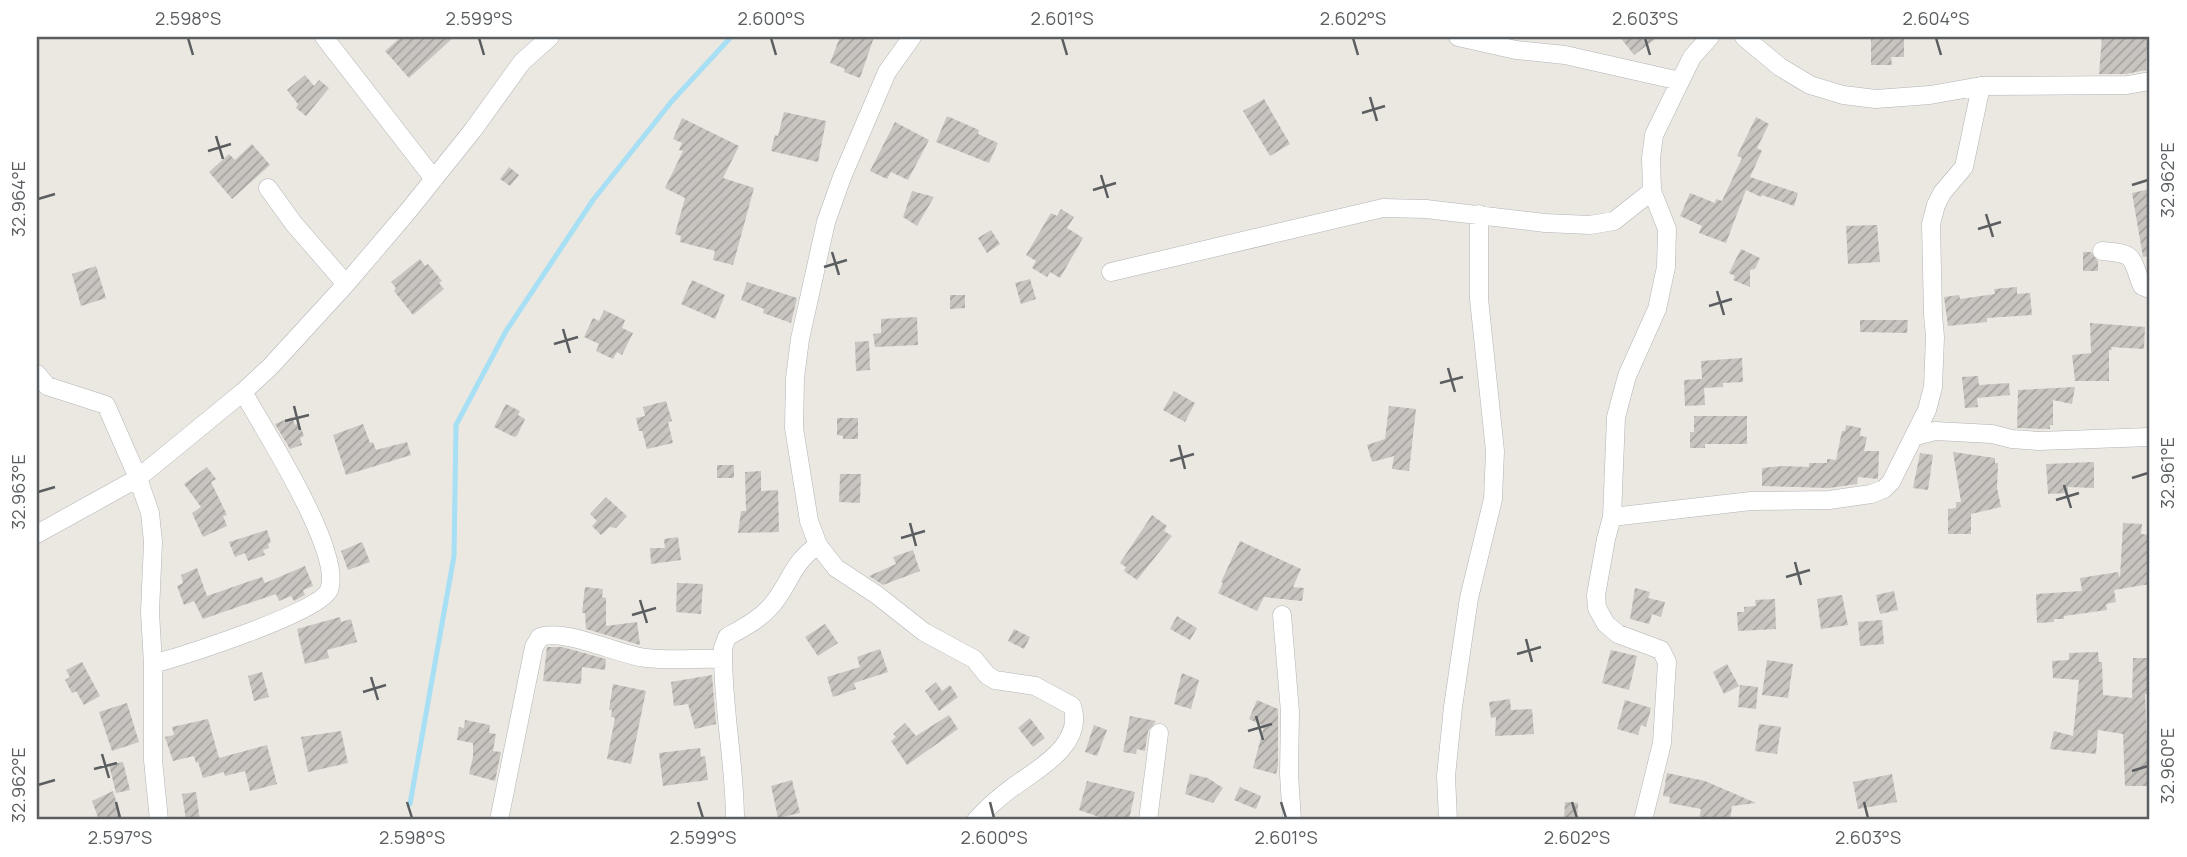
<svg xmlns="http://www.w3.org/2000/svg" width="2187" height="857" font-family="Manrope,sans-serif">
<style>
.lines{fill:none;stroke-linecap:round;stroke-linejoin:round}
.stream{stroke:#a7dff5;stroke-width:5}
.building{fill:url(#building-hatch)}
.street-casing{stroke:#b2b4b7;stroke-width:19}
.street{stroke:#fff;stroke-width:18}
.ticks{fill:none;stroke:#5a5e60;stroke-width:2.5}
.neatline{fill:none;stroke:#5a5e60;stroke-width:2.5}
.ticks-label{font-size:18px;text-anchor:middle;fill:#5a5e60}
</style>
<defs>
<pattern id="building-hatch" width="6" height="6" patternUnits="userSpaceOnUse" patternTransform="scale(1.75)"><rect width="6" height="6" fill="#c8c4c0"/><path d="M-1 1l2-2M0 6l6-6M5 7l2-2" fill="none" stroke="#a5a29f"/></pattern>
</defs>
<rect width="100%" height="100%" fill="#ebe7e1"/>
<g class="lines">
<path class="stream" d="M410,804l44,-248 2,-131 50,-94 87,-131 79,-99 59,-64"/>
</g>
<path class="building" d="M401,37h53l-45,41 -24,-27z
M840,37h34l-14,41 -16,-6 1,-3 -15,-6z
M1620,37h38l-24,18z
M1871,37h33v20h-13l1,8h-21z
M2102,37l45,2 -1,31 -20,4h-27z
M305,75l9,11 5,-6 10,8 -23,28 -10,-8 2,-4 -11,-14z
M1264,99l26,45 -20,12 -27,-45z
M784,112l42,9 -8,41 -47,-11 4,-16 3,1z
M947,116l32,14 -1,4 20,9 -9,20 -53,-21z
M1756,117l13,7 -12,24 5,3 -12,26 48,16 -4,13 -32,-11 -1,2 -15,-7 -20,53 -27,-10 3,-7 -22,-10 10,-23 25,10 1,-4 6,2 20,-43 -5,-2z
M682,118l57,28 -16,32 31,10 -21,77 -20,-5 2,-9 -35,-9 1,-6 -6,-2 10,-36 -20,-10 18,-37 -4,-1 3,-7 -9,-4z
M895,122l34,18 -21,40 -17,-8 -4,7 -17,-8z
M252,144l18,21 -38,34 -23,-27 20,-18 6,6z
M509,167l10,8 -9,11 -10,-7z
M2150,189v67l-7,1 -11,-64z
M912,191l22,6 -17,29 -14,-9z
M1061,209l13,8 -7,11 16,10 -23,40 -10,-6 -3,5 -15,-9 4,-7 -10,-6 25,-42 6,3z
M1877,225l3,37 -32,2 -2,-38z
M991,230l9,14 -13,9 -9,-15z
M1741,249l19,9 -5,11 -5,1v17l-17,-7 2,-4 -6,-3z
M2083,252h8l7,9v10h-15z
M420,259l5,7 3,-2 14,17 -3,2 5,6 -31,26 -19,-24 2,-3 -5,-6z
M96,266l10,32 -25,8 -9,-32z
M1030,279l6,20 -15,5 -6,-21z
M692,280l33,15 -10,24 -34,-15z
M747,282l50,16 -6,25 -28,-10 1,-4 -23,-9z
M2017,287v7l13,-1 2,22 -45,3v4l-39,4 -4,-29 15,-2 1,4 35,-5 -1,-5z
M950,295h15v13l-15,1z
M604,310l21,10 -3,8 11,5 -11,22 -5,-3 -4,7 -17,-8 3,-7 -15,-7 9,-19 6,3z
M917,317l1,28 -43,2 -2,-13 8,-1v-14z
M1860,320h48l-1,13 -47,-1z
M2090,323l55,4 -1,22 -33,-2 1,3h-3v31h-34l-3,-26 19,-2z
M869,341l1,29 -14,1 -1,-29z
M1742,358l1,24 -20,1v4l-19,1 1,17 -20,1 -1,-26 18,-1 -1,-18z
M1978,376l1,9 30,-2 1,12 -33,3 1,9 -13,1 -3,-31z
M2075,387l-3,17 -19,-4v25h-3v4l-33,-1 1,-38z
M1174,391l21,12 -10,19 -22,-12z
M666,401l6,20 -4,1 5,21 -26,6 -5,-18h-3l-3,-13 9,-2 -2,-9z
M506,404l14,7 -2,4 7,4 -8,17 -3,1 -20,-10z
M1389,406l27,3 -7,62 -17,-2 2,-13 -22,6 -5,-17 18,-6z
M1694,416h53v28h-42v4h-15v-16h4z
M292,417l3,8 4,-2 5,13 -4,2 2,7 -12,4 -15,-25z
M837,418h21v21h-15v-3l-6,-1z
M363,424l7,19 3,-1 3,8 31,-8 4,13 -65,20 -13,-40z
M1846,425l15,3 -1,8 7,1 -3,14h15l-1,28 -20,-2 -1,7 -28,4 -67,-2v-18l21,-2 26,1v-4h18v-4l9,1 6,-29h3z
M1953,452l42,6v5h3l-1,25 4,19 -30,7v20h-23v-25l8,-1v-6h5z
M1920,453l13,2 -5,35 -15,-2z
M2094,462v26l-26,-1v6l-20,1 -2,-30z
M717,465h17v13h-17z
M207,467l9,12 -5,3 16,33 -4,1 4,10 -24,11 -11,-24 9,-6 -17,-23z
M761,471v20l17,-1 1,42 -41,1 3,-22h5l-1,-39z
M840,474h21l-1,29 -21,-1z
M606,497l21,19 -11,12 -6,-1 -9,8 -9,-9 5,-5 -7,-7z
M1152,515l15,11 -3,5 8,5 -35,44 -13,-9 2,-4 -6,-4z
M2123,523l19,1 -1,10 9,1v49l-36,6 2,12 -10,2 1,6 -43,6v3h-10v3l-17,1 -1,-29 46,-3 -2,-13 38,-6 2,6z
M267,530l4,12 -3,2 1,4 -6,2 2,5 -17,6 -3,-8 -10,4 -6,-15z
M678,537l3,23 -30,4 -1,-16h15l-1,-9z
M1240,541l61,28 -8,18 11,1 -2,13 -38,-4 -7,14 -39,-18 5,-10 -2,-1z
M362,542l8,20 -22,8 -7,-19z
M913,550l7,21 -37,14 -14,-9 27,-12 -3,-7z
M305,566l8,20 -10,4 2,5 -9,5 -2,1 -3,-5 -12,5 -3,-7 -73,25 -9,-18 -10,4 -7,-19 6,-3 -2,-8 16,-7 10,28 55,-19 3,6z
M677,583l26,1 -2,30 -25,-2z
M585,587l18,2 -1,8 4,1v28l31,-4 3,23 -54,-16 -1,-16h-3z
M1635,588l15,4 -2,6 17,4 -4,15 -9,-3 -3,10 -19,-5z
M1894,591l4,19 -18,4 -4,-19z
M1842,595l6,30 -27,4 -4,-30z
M1775,599l1,30 -38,2 -1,-19h7v-5l12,-1 -1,-6z
M1177,616l20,12 -7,12 -20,-11z
M340,617l1,5 10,-3 6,23 -30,8 2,8 -24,6 -8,-35z
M1882,620l2,24 -24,2 -2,-24z
M825,624l13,19 -20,13 -13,-19z
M1014,629l16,8 -6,12 -16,-8z
M547,647h15l44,12 -1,11 -23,-3 -1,17 -38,-3z
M880,649l8,23 -34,11 2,6 -23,8 -6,-20 33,-10 -3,-10z
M1611,650l26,6 -8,34 -27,-7z
M2098,652l1,10h3l1,33 29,3 1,-40h17v36h-5l2,55h3v37h-25l-2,-52 -25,-4 -2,24 -46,-5 4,-18 19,5 6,-56 -26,-2 -1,-17 17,-1v-7z
M1767,660l26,4 -5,34 -26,-3z
M82,662l18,34 -16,9 -8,-14 -4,2 -7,-13 5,-3 -4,-7z
M1727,664l12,22 -15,8 -11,-22z
M262,672l7,25 -15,4 -6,-25z
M1182,673l17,7 -8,29 -17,-5z
M712,675l4,49 -21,5 -7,-25 -14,2 -3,-24z
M936,682l6,9 8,-6 8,12 -19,14 -14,-20z
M613,684l33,7 -15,73 -24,-5 8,-41 -4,-1 1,-7h-3z
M1740,685l18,2 -2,22 -18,-2z
M1510,699l1,11 21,-1 2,25 -39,2 1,-19 -5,1 -2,-16z
M1257,700l21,9v57l-2,8 -23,-6 11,-42 -15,-7z
M1625,700l26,8 -5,19 -5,-2 -3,10 -21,-6z
M127,703l12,39 -27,9 -13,-39z
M949,715l9,14 -51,36 -16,-24 5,-4 -3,-3 12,-11 11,13z
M1130,716l26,5 -8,10 -3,20 -8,-2 -1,5 -13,-2z
M1030,718l15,20 -12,9 -15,-19z
M208,719l11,39 48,-13 10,39 -27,7 -5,-20 -20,5 -1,-4 -21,6 -5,-16 -2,1 -2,-7 -21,5 -8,-24 9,-2 -2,-8z
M465,720l25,5 -1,8 7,1 -3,17 8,1 -6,29 -26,-7 4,-17v-14l-16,-3 2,-13 5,1z
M1759,724l22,3 -4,27 -22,-3z
M1094,725l13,5 -10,26 -12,-4z
M341,731l7,32 -40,9 -7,-35z
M700,748l1,9 4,-1 3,24 -45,6 -4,-33z
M123,762l7,28 -14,3 -7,-28z
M1667,773l38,8 51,22 -24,3 -2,14h-31l2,-11 -32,-6 1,-6 -7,-1z
M1190,774l18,4 15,10 -10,15 -28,-9z
M1892,774l5,28 -39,7 -5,-27z
M792,780l8,33 -22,5 -7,-32z
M1087,781l48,11 -6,28h-21l-29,-10z
M1240,787l21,9 -5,13 -22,-9z
M113,791l9,29h-23l-7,-19z
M196,792l4,28h-14l-4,-26z
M1565,802l13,1 -1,17h-13z"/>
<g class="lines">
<defs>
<path id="street" d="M324,37l110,142
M912,37l-25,35 -45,105 -16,45 -26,117 -5,39 -1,50 15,93 9,24 18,23 41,27 47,37 50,27 13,16 8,5 40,6 37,20c13,38 -34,63 -59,81 -14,10 -26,21 -37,33
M1458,37l58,13 49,5 115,26
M1744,37l36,30 30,18 33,10 33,4 54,-4 51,-9 146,-1 23,-4
M268,188l26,36 52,60
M2102,251c35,3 28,5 40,35l8,3
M1111,272l272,-64 43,1 119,14 45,2 24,-4 38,-30
M37,374l10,12 59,19 32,73 12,35 3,29 -3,70 3,52v96l6,60
M1916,436l19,-5 57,3 20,5 27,2 111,-4
M1612,517l139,-16 78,-1 42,-6 13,-5 7,-7 36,-72 6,-23 2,-50 -2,-22 -2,-91 5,-19 6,-12 22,-26 17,-81
M37,534l101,-56 105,-86 27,-25 76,-83 63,-74 64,-80 49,-68 28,-25
M1282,615l8,97 -1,62 3,46
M153,664c29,-8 166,-51 176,-74 15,-37 -66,-162 -86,-198
M499,820l35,-173 6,-10c26,-9 78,18 106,21 25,3 51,0 77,1
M735,820c0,-57 -13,-114 -12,-172l4,-11c16,-9 32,-17 45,-32 19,-23 19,-41 46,-60
M1148,820l11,-87
M1448,820l-2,-44 7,-69 16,-109 24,-99 2,-48 -16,-152v-85
M1643,820l19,-77 5,-81 -6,-12 -43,-16 -12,-10 -9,-16 -1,-13 10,-56 6,-22 4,-100 11,-41 30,-67 9,-42 1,-38 -15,-38 -1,-33 3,-23 38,-78 18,-20"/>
</defs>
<use href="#street" class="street-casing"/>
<use href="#street" class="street"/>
</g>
<path class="ticks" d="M188,38l5,17M479,38l5,17M771,38l5,17M1062,38l5,17M1353,38l5,17M1645,38l5,17M1936,38l5,17M1370,97l7,24M1362,113l23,-7M216,136l7,23M208,151l23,-7M1101,175l7,23M2132,185l16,-5M1093,190l23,-7M38,199l17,-5M1986,214l7,23M1978,229l23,-7M832,252l7,23M824,267l23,-7M1717,291l7,24M1709,306l23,-7M563,329l7,24M554,344l24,-7M1448,368l7,24M1440,383l23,-6M294,406l6,24M285,421l24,-6M1179,445l6,24M1170,461l24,-7M2132,478l16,-5M2064,485l7,23M38,492l17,-5M2056,500l23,-7M910,523l6,23M901,538l24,-7M1795,562l6,23M1786,577l24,-7M640,600l7,23M632,615l24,-7M1526,639l6,23M1517,654l24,-7M371,677l7,23M363,692l23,-7M1256,716l7,24M1248,731l24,-7M102,754l7,24M94,769l23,-6M2132,771l16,-5M38,785l17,-5M116,802l4,16M407,802l5,16M698,802l5,16M990,802l4,16M1281,802l5,16M1572,802l5,16M1864,802l4,16"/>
<rect width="2187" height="857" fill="none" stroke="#ffffff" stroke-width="77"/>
<rect x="38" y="38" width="2110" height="780" class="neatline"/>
<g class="ticks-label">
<text x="188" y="25">2.598°S</text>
<text x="479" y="25">2.599°S</text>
<text x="771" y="25">2.600°S</text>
<text x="1062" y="25">2.601°S</text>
<text x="1353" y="25">2.602°S</text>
<text x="1645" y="25">2.603°S</text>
<text x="1936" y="25">2.604°S</text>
<text transform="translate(2168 180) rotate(-90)" y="6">32.962°E</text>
<text transform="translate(19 199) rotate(-90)" y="6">32.964°E</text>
<text transform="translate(2168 473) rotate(-90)" y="6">32.961°E</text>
<text transform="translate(19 492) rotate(-90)" y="6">32.963°E</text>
<text transform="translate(2168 766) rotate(-90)" y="6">32.960°E</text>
<text transform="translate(19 785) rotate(-90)" y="6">32.962°E</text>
<text x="120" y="844">2.597°S</text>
<text x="412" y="844">2.598°S</text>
<text x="703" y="844">2.599°S</text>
<text x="994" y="844">2.600°S</text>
<text x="1286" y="844">2.601°S</text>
<text x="1577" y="844">2.602°S</text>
<text x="1868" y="844">2.603°S</text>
</g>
</svg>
